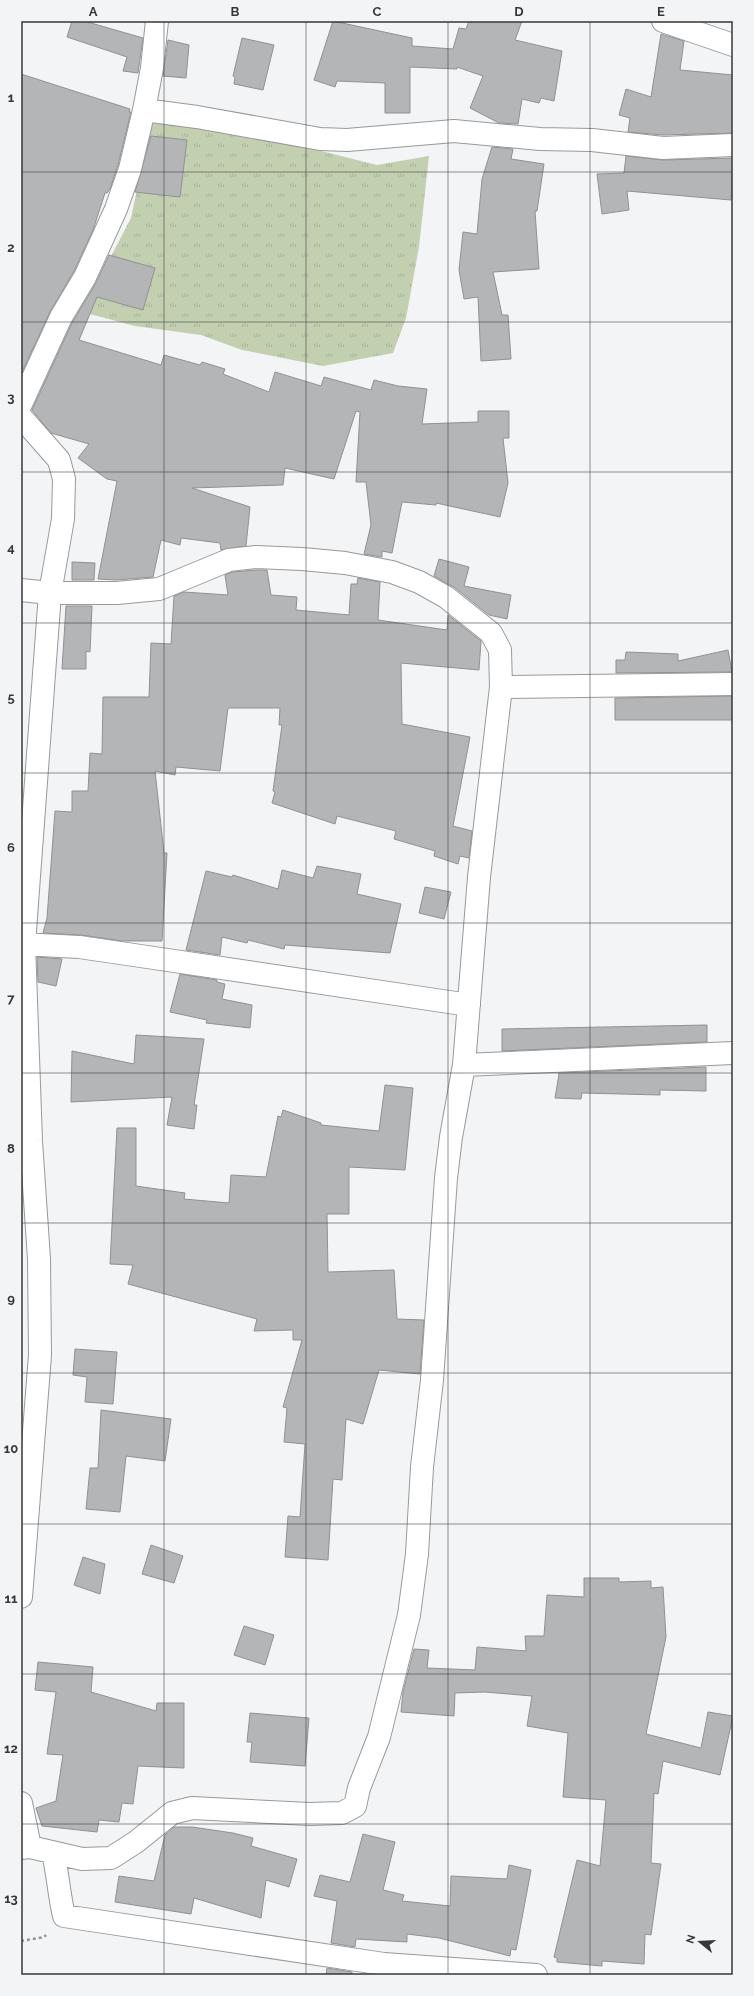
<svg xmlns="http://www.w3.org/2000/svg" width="754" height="1996" font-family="Raleway,sans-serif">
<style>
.grass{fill:url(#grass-tufts)}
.building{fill:#b4b5b7;stroke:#909194}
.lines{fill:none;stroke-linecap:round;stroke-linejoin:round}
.street-casing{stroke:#98999b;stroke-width:24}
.path{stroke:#929395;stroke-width:2.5;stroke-dasharray:3 3;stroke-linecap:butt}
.street{stroke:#fff;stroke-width:22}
.grid{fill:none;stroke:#363738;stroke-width:1;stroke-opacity:0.55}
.neatline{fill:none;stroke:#363738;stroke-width:1.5}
.grid-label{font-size:13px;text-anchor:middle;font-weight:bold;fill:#363738}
</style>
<defs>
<pattern id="grass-tufts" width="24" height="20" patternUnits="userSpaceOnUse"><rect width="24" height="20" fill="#c3d0b0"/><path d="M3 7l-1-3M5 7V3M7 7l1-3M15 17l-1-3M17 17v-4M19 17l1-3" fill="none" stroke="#a8b398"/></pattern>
</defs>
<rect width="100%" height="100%" fill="#f3f4f6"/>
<path class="grass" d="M168,119l129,26 80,20 52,-9 -10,91 -13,71 -13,35 -70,13 -81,-16 -41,-15 -66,-9 -53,-14 49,-94 11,-52 5,-41z"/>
<path class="building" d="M72,21h12l59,17 -5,35 -15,-2 4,-14 -60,-20z
M333,21l79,17v8l41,3 6,-21 7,1 3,-8h53l-7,19 47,11 -8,50 -13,-3 -2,5 -17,-4 -4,25 -19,-1 -29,-15 13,-32 -26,-9v2l-47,-2v46h-25v-30l-48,-2 -2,6 -21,-7z
M661,34l23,7 -4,29 53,5v58l-70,2 -35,-3 2,-14 -11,-3 7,-26 25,8z
M242,38l32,7 -11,45 -29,-6 1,-7 -2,-1z
M168,40l21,5 -3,33 -23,-2z
M21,74l109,35 -1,3h2l-13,53 -8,24 -3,4h-2l-12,37 -19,41 -24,41 -29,62z
M151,136l36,4 -7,57 -45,-5z
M492,147l21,2 -2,10 33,5 -7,47h-2l4,58 -46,3 9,43h6l3,44 -30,2 -3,-64 -14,2 -5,-29 4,-38 14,2 5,-55z
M626,156l37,4 70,-2 -2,42 -104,-9 2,19 -27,4 -5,-40 27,-1z
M109,255l46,13 -12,42 -46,-13 -18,43 82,25 3,-10 36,10 2,-3 23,7 -2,5 46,18 6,-20 46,14 3,-9 47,13 3,-10 24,6 29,3 -5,35 56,-2v-11h31v27h-6l5,45 -8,34 -64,-14v2l-34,-3 -10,51 -10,-2v6l-18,-3 7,-29 -5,-43h-10l4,-70 -4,-1 -22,68 -49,-11 -2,17 -91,3 58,19 -4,39 -25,4 -1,-7 -39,-5 -1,7 -19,-5 -8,37 -37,3 -18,-1 19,-98 -10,-2 -29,-21 11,-14 -38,-11 -19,-23 40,-87 24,-40z
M439,559l30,8 -5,19 47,9 -4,24 -18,-4 -35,-28 -20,-11z
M72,562l23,1 -1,17h-22z
M256,570h11l4,25 26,2 -1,13 53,5 2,-31h6l1,-6 22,4 -2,38 69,10 1,-15 33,26 -2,29 -78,-7 1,61 68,13 -17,89 19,5 -3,27 -9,-2 -2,8 -24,-8 1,-5 -41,-12 2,-8 -59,-15 -2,8 -63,-21 3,-11 -2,-1 9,-66h-3l1,-17h-52l-8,63 -44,-4 -1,8 -20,-4 9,82h3l-5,88h-40l-41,-6 -38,-2 4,-15 8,-107 17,1v-21h16l2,-38 12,1 1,-57h46l2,-54 20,1 3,-48 10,-4 44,3 -3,-20 7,-3z
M66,606h26l-2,46 -4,-1v18h-24z
M728,650l4,22 -116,1v-13h9l1,-8 52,2v7z
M733,696v24h-118v-22z
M317,866l44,8 -4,20 44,10 -11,49 -105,-8 -1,4 -36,-9 -1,3 -25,-6 -2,18 -34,-5 20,-79 26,6 1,-2 45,14 4,-19 31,8z
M425,887l26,5 -7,27 -25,-6z
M37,957l25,2 -6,27 -18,-4z
M180,974l37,6v2l8,2 -3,15 30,6 -2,23 -44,-5 1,-3 -37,-8z
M707,1025v17l-205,9v-22z
M136,1035l68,4 -10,66h3l-3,24 -27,-4 5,-28 -101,5 1,-51 62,13z
M706,1067v24l-46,-1v5l-78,-2 -1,6 -26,-1 4,-24 -1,-1z
M385,1085l28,3 -8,82 -56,-3v47h-22l1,58 66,-2 3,49 27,1 -4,54 -41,-4 -16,54 -17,-5 -4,61 -9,-1 -5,81 -43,-3 3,-41 12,1 5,-73 -21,-2 3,-34 -4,-1 19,-67h-9v-10l-39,1 3,-12 -129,-35 5,-19 -23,-1 7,-136h19v58l49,7 -1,6 45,4 2,-28 35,2 12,-61 3,1 2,-7 38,13v2l58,6z
M75,1349l42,3 -4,52 -28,-2 2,-25 -14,-2z
M101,1410l70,9 -6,42 -39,-5 -6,56 -34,-3 4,-41h8z
M151,1545l32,11 -9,27 -32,-9z
M83,1557l22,7 -5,30 -26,-9z
M584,1578h35v4l32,-1v7l12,-1 3,50 -20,97 55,14 7,-36 25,4 -13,59 -57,-14 -5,33 -4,-1 -3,70 10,1 -10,71 -6,-1 -1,30 -42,-3v5l-22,-2 -23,-2v-4l-3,-1 23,-97 23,6 6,-66 -43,-3 5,-64 -41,-7 5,-30 -47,-4 -30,1 -1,23 -53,-4 2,-20 11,-43 15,1 -2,18 48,2 2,-23 49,4 -1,-15h19l3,-41 37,2z
M244,1626l30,9 -9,30 -31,-10z
M38,1662l55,5 -2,25 65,19 1,-8h27v65l-46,-2 -5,38 -11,-1 -3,19 -20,-2 -2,12 -55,-6 -6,-18 20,-7 7,-46 -16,-1 9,-62 -21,-2z
M250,1713l59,5 -4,48 -55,-4 2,-20h-5z
M174,1827h18l41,6 20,5 -2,8 46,13 -8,28 -23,-7 -5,38 -67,-20 -3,16 -76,-12 4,-26 35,5 11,-46z
M363,1834l32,8 -12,48 21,5 -2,6 48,5 1,-30 56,3 2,-14 22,5 -15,80 -5,-1 -1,7 -71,-18 -32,-4v8l-51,-3 -1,8 -24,-4 6,-42 -23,-5 6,-21 30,7z
M327,1968l25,4v3h-26z"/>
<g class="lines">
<defs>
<path id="street" d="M663,21l70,24
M144,110l53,7 123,22 27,1 107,-9 86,8 52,1 71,8 70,-3
M21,404l40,-87 24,-40 31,-68 14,-40 14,-59 8,-42 5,-47
M21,417l38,43 5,19 -1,40 -13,74 -26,351 7,197 8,118 1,96 -19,242
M21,590l29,3h67l42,-4 70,-29 27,-3 46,2 43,4 47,9 27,10 27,15 45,36 9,17 1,37 -22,190 -15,188 -13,72 -5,41 -14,202 -10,87 -5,87 -8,61 -30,122 -20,51 -4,18 -13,7 -33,1 -117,-6 -20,5 -36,29 -25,16 -29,1 -52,-12 -9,1
M501,687l232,-3
M21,944l58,3 48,7 342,51
M464,1065l269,-12
M21,1803l9,44
M53,1853c5,21 6,42 11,63l320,48 152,11"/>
</defs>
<use href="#street" class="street-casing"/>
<path class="path" d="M21,1941l23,-4 2,-2"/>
<use href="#street" class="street"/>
</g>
<path class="grid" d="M164,21v1954M306,21v1954M448,21v1954M590,21v1954M21,172h712M21,322h712M21,472h712M21,623h712M21,773h712M21,923h712M21,1073h712M21,1223h712M21,1373h712M21,1524h712M21,1674h712M21,1824h712"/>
<rect width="754" height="1996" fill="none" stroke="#f3f4f6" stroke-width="44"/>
<g transform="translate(700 1942) rotate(288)" stroke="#f3f4f6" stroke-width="3" paint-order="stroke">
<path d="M0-3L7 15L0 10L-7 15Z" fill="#363738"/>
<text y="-6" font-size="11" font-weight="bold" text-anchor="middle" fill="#363738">N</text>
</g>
<rect x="22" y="22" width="710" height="1952" class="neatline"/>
<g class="grid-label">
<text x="93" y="16">A</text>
<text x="235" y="16">B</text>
<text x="377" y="16">C</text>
<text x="519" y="16">D</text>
<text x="661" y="16">E</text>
<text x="11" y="102">1</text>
<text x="11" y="252">2</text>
<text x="11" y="402">3</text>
<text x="11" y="552">4</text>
<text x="11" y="702">5</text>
<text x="11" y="852">6</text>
<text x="11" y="1003">7</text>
<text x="11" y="1153">8</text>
<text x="11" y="1303">9</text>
<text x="11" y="1453">10</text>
<text x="11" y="1603">11</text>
<text x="11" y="1753">12</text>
<text x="11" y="1903">13</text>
</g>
</svg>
